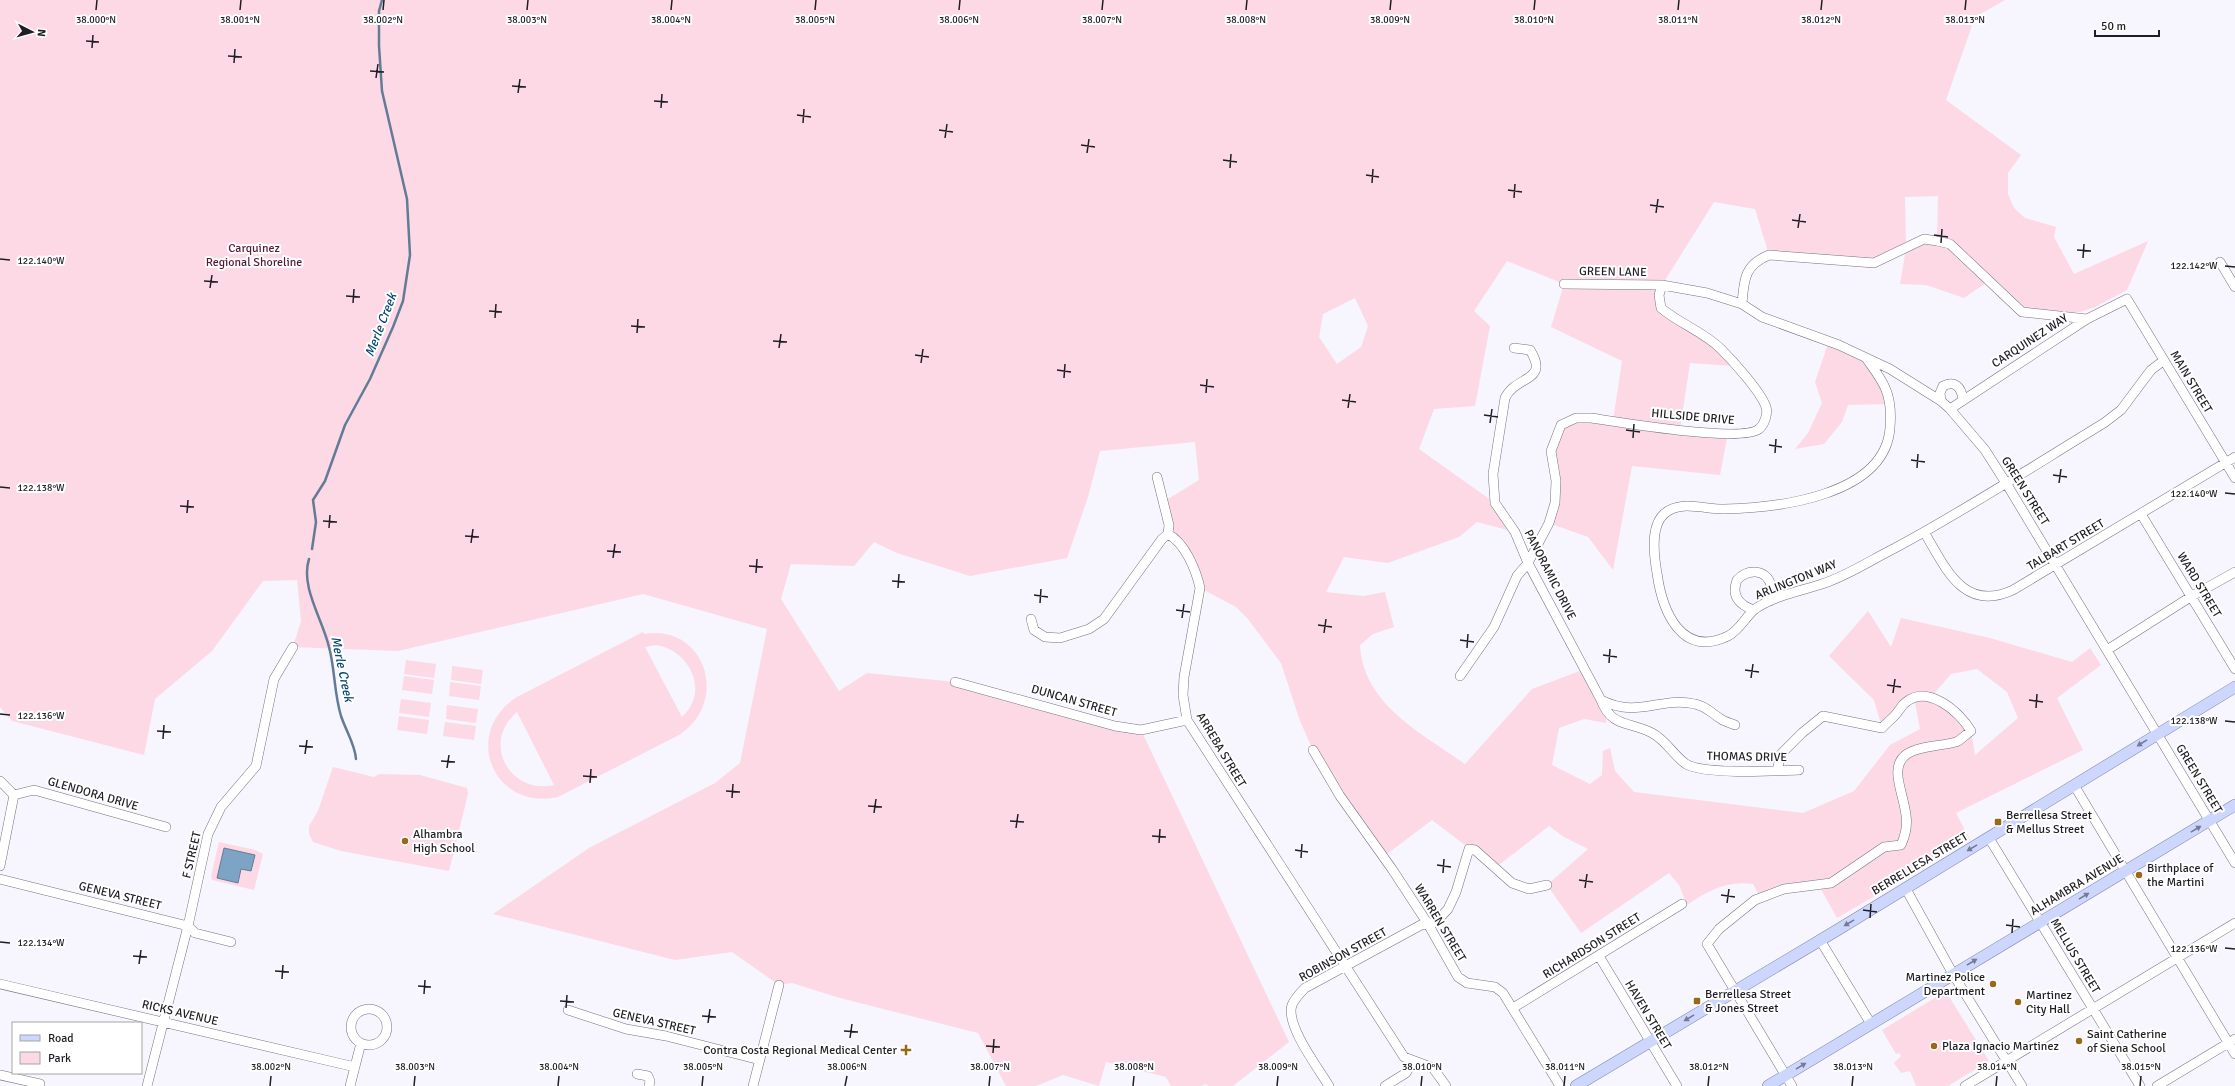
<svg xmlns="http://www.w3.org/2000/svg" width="2235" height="1086" font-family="Signika,sans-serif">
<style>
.green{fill:#fcd9e5;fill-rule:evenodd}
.water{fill:#7ea4c5;stroke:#627c95}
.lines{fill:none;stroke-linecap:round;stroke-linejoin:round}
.stream{stroke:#627c95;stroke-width:2.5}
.minor-casing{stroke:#777284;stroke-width:10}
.major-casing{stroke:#7b85b1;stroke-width:12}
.minor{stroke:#fff;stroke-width:9}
.major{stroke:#cdd7fe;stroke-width:11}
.oneway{fill:#767a92}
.ticks{fill:none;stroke:#201e25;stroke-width:1.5}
.poi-dot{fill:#976918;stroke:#fff;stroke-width:1.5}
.labels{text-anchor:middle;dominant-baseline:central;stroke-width:4;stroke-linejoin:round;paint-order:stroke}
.park-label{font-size:12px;fill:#561a36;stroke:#fff}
.street-label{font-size:12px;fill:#201e25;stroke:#fff}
.poi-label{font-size:12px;fill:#201e25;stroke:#fff;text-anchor:start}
.water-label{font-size:13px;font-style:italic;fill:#064772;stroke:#fff}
.ticks-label{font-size:10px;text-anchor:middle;fill:#201e25;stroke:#fff;stroke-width:4;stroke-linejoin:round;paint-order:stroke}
</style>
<rect width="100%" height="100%" fill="#f7f5fd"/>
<path class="green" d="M0,0h2005l-30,17 -29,83 75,55 -13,18v21l6,14 11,10 31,9 -2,10 20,37 74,-33 -21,49 -32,17 -15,5h-22l-32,-4 -33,-30 -29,20 -38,-13 -26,-1 6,-35 -32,14 -105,-8 -14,-46 -41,-7 -52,83 -2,18 48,36 27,27 -45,-3 -10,66 48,4 -8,42 -88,-9 -19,104 -25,-33 -39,-14 6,-20 -2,-39 2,-29 21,-17 37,3 9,-60 -71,-34 13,-43 -57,-23 -33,50 16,15 -15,80 -41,3 -15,40 76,54 20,29 -38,-10 -18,15 -71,26 -44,-6 -18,35 37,4 22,-4 9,35 -21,7 -13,11c3,59 61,88 105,119l67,-75 53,-20 22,44 -1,10 -22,-4 -25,9 -7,37 38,19 12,-9 1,-24 7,-3 5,23 19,21 169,21 51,-22 36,-46 30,-16 -6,-32 -32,31 -8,-28 -45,-44 39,-45 23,36 10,-29 89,20 82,24 18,-14 11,17 -44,33 26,52 -127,63 14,27 -133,78 -19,-34 -59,11 -6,-11c-26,-4 -46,7 -66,21l-8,-20 -10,-12 -88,60 -34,-48 41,-36 -24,-12 -15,-11 -54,42 -63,-48 -49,37 -70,-107 -13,-29 -19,-58 -34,-45 -11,-11 -36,-19 -3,-12 -29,-42 -5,-32 36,-22 -4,-38 -95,9 -12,46 -21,61 -97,18 -73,-23 -23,-11 -20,24 -63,-2 -10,35 58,92 28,-18 88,9 186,48 148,312 -56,44h-25l-2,-2 -5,2h-30l-5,-9 -60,-15 -7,24 -36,-11 -27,11h-30l-28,-53 -138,-35 -48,-15 -13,2 -47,-33 -57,8 -182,-46 96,-66 126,-65 25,-20 27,-134 -124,-35 -245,57 -105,-4 8,-26 -4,-41 -34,1 -51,70 -57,48 -11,56 -132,-34 -12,-14zM1938,196l-1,45 -13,-2 -18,9 -1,-51zM1355,298l13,28 -7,21 -24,17 -18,-27 4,-23zM1977,669l30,23 11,26 -43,37 -4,-24 -39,-35 19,-22z
M1829,341l37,17 23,46 -41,1 -6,17 -18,22 -29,5 13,-16 14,-30 -7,-21z
M643,632l1,2c62,-10 86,68 35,101l-121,62c-65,14 -97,-64 -41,-100zM656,645c34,5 54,47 26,72l-37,-70zM517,712l37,73c-45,10 -73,-43 -37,-73z
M406,660l30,4 -2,14 -30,-4z
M452,666l31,4 -2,14 -30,-4z
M404,676l30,4 -2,14 -30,-4z
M450,682l31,4 -2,14 -30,-4z
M401,699l30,4 -2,14 -30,-4z
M447,705l31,4 -2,14 -30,-4z
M399,716l30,4 -2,14 -30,-4z
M445,722l31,4 -2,14 -31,-4z
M333,767l41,10 5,-3 41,1 47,13 1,6 -19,77 -108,-20 -28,-9 -4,-8v-8l9,-15z
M219,842l36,8 8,4 -9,36 -42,-10 -1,-4z
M1943,993l2,4 3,-2 41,66 -41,25h-32l-6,-15 -9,2 -7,-10 7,-7 -2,-3 -3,1 -14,-24z"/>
<path class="water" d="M224,848l31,7 -4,16 -10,-2 -3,14 -21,-5z"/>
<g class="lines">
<path class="stream" d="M312,549l4,-27 -3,-22 12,-19 20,-56 25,-46 23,-52 10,-26 7,-46 -3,-56 -25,-108 -3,-45v-35l3,-11
M309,559c-9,28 14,61 20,88 6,22 5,46 12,69 5,15 14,28 15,43"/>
<defs>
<path id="minor" d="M2220,262l15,25
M1564,284l98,1 45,8 35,11 20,13 77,28 51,24 51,32 9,8 35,41 21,33 229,380
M1742,304c2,-24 2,-39 27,-49l105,8 50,-24 13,2 13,3 72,68 65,7
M1514,348l16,2c20,32 -14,25 -25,48l-12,76 2,29 20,29 13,31 73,137c37,19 59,-4 94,4 11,2 16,9 26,15 4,3 10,4 14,6
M1866,358c7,10 16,21 20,32 5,12 5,26 4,38 -5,68 -113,80 -166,81 -18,1 -44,-10 -60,5 -14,13 -10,42 -7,59 5,37 24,86 71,63 12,-6 17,-19 27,-27 18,-13 46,-18 67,-25 25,-8 49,-24 73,-36 71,-38 140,-83 209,-125l17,-13 30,-40 12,-9
M1941,401l-1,-8 3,-7c12,-6 18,1 20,13
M1950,409l137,-90 40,-20 108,179
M1157,477l12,48 -1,9
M2141,514l94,155
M1924,532c22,36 39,81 89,58l222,-133
M1754,610c-15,-5 -23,-14 -17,-30 10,-11 30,-12 34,6 1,5 0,10 -1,15
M1031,619l3,11 11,7 15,1 29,-9 15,-10 58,-80 6,-5c17,9 28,36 32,54l-16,89 -1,18 4,25 217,337 29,11 13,18
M2107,650l85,-54 43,-24
M1460,676l34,-49 23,-51 11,-13 21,-40 6,-20 1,-22 -5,-30 10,-26 15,-7h15c27,4 150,25 168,11 6,-5 9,-16 7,-22 -5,-15 -33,-46 -45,-58 -17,-17 -41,-25 -60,-41l-2,-13 3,-10
M955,682l160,44 26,4 46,-10
M1601,700c11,28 28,21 51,33 14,7 22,23 34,31 19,11 90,7 113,6
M1313,750l27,46 52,73 36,55 30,53 9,6 28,4 8,6 57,93
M1777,771l4,-17 21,-21 21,-17 59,12c5,-6 13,-11 17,-18 2,-2 3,-5 6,-7 22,-20 55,9 66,28 -5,3 -10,9 -15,11 -25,7 -66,1 -57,41 5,25 13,38 2,62l-17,2 -53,36 -47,6 -29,11 -36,29 -12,15 85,142
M0,781l14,14
M2074,785l161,269
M14,795l20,-5 132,37
M1989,838l151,248
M0,866l14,-71
M0,879l188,47 7,7 36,9
M1906,889l47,85 69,112
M1820,940l51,84
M1599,956l78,130
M0,984l355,83
M1513,1008l169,-104
M351 1027a18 18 0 1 1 36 0a18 18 0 1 1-36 0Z
M568,1010l58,19 40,7 94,24
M637,1074l11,2 2,5 -1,5
M0,1075l40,9
M147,1086l41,-160 20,-92 13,-27 35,-41 18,-87 19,-32
M350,1086l11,-43
M753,1086l26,-101
M1329,1086c-10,-17 -44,-61 -37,-81 3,-7 8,-12 13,-17l116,-63 15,-3 12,-13 8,-17 13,-43 6,1 37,33 17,6 18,-4
M1385,1086l21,-13 7,-12
M1965,1086l270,-163
M2157,1086l78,-47"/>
<path id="major" d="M1576,1086l263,-157 396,-242
M1768,1086l467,-281"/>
</defs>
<use href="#minor" class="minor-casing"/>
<use href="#major" class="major-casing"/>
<use href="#minor" class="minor"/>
<use href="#major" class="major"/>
</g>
<defs><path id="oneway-solid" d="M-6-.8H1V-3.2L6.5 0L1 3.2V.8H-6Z"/></defs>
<g class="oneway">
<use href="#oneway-solid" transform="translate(2142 743) rotate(148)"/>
<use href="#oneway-solid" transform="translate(2196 829) rotate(-31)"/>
<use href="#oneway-solid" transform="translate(1972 848) rotate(149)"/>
<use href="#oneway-solid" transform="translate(2084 896) rotate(-31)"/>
<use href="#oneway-solid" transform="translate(1849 923) rotate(149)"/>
<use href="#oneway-solid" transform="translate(1972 962) rotate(-31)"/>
<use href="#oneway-solid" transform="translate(1689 1018) rotate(149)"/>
<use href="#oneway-solid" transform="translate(1801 1066) rotate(-31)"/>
</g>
<path class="ticks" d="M96,10l1,-10M240,10l1,-10M383,10l1,-10M527,10l1,-10M671,10l1,-10M815,10l1,-10M959,10l1,-10M1102,10l1,-10M1246,10l1,-10M1390,10l1,-10M1534,10l1,-10M1678,10l1,-10M1821,10l1,-10M1965,10l1,-10M86,41l13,1M92,48l1,-13M228,56l14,1M234,63l1,-14M370,71l14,1M376,78l2,-14M512,86l14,1M518,93l2,-14M654,101l14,1M661,108l1,-14M797,115l14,2M803,123l1,-14M939,130l14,2M945,138l2,-14M1081,145l14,2M1087,153l2,-14M1223,160l14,2M1230,168l1,-14M1366,175l13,2M1372,183l1,-14M1508,190l14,2M1514,198l1,-14M1650,205l14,2M1656,213l2,-14M1792,220l14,2M1798,228l2,-14M1934,235l14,2M1941,243l1,-14M2077,250l14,1M2083,258l1,-14M0,259l10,1M2225,266l10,1M204,281l14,1M210,288l2,-13M346,296l14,1M353,303l1,-14M489,311l13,1M495,318l1,-14M631,326l14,1M637,333l1,-14M773,341l14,1M779,348l2,-14M915,355l14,2M921,363l2,-14M1057,370l14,2M1064,378l1,-14M1200,385l14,2M1206,393l1,-14M1342,400l14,2M1348,408l2,-14M1484,415l14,2M1490,423l2,-14M1626,430l14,2M1633,438l1,-14M1769,445l13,2M1775,453l1,-14M1911,460l14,2M1917,468l1,-14M2053,475l14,2M2059,483l2,-14M0,487l10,1M2225,493l10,1M180,506l14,1M187,513l1,-13M323,521l14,1M329,528l1,-13M465,536l14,1M471,543l2,-14M607,551l14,1M613,558l2,-14M749,566l14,1M756,573l1,-14M892,581l13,1M898,588l1,-14M1034,595l14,2M1040,603l1,-14M1176,610l14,2M1182,618l2,-14M1318,625l14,2M1324,633l2,-14M1460,640l14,2M1467,648l1,-14M1603,655l14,2M1609,663l1,-14M1745,670l14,2M1751,678l2,-14M1887,685l14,2M1893,693l2,-14M2029,700l14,2M2036,708l1,-14M0,714l10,1M2225,721l10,1M157,731l14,1M163,739l1,-14M299,746l14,1M305,754l2,-14M441,761l14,1M447,768l2,-13M583,776l14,1M590,783l1,-14M726,791l14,1M732,798l1,-14M868,806l14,1M874,813l2,-14M1010,821l14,1M1016,828l2,-14M1152,836l14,1M1159,843l1,-14M1295,850l13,2M1301,858l1,-14M1437,865l14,2M1443,873l1,-14M1579,880l14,2M1585,888l2,-14M1721,895l14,2M1727,903l2,-14M1863,910l14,2M1870,918l1,-14M2006,925l14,2M2012,933l1,-14M0,942l10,1M2225,948l10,1M133,956l14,1M139,964l2,-14M275,971l14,1M282,979l1,-14M418,986l13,1M424,994l1,-14M560,1001l14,1M566,1008l1,-13M702,1016l14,1M708,1023l2,-14M844,1031l14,1M850,1038l2,-14M986,1046l14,1M993,1053l1,-14M270,1086l1,-10M414,1086l1,-10M558,1086l1,-10M702,1086l1,-10M845,1086l2,-10M989,1086l1,-10M1133,1086l1,-10M1277,1086l1,-10M1421,1086l1,-10M1564,1086l1,-10M1708,1086l1,-10M1852,1086l1,-10M1996,1086l1,-10M2140,1086l1,-10"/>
<g class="poi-dot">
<rect x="1994" y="818" width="8" height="8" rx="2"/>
<circle cx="405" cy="841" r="4"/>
<circle cx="2139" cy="875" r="4"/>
<circle cx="1993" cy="984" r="4"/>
<rect x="1693" y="997" width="8" height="8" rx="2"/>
<circle cx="2018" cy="1002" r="4"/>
<circle cx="2079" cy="1041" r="4"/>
<circle cx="1934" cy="1046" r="4"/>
<path d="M904 1044h4v4h4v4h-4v4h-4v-4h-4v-4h4z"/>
</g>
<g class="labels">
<g class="park-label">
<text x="254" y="248">Carquinez<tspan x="254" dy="14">Regional Shoreline</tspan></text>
</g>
<g class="street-label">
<text transform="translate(1613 272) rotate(1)">GREEN LANE</text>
<text transform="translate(2030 341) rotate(-33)">CARQUINEZ WAY</text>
<text transform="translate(2191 382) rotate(59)">MAIN STREET</text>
<text transform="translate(1693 417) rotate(5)">HILLSIDE DRIVE</text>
<text transform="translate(2025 491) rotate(58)">GREEN STREET</text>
<text transform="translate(2066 545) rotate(-31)">TALBART STREET</text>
<text transform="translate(1550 575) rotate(63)">PANORAMIC DRIVE</text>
<text transform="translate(1796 580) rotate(-22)">ARLINGTON WAY</text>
<text transform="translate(2199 585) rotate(59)">WARD STREET</text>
<text transform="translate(1074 701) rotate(16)">DUNCAN STREET</text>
<text transform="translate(1221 750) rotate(59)">ARREBA STREET</text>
<text transform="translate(1747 757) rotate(1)">THOMAS DRIVE</text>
<text transform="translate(2199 779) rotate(59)">GREEN STREET</text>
<text transform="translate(93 794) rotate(16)">GLENDORA DRIVE</text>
<text transform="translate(192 855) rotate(-77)">F STREET</text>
<text transform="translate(1920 864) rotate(-31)">BERRELLESA STREET</text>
<text transform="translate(2077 885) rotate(-31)">ALHAMBRA AVENUE</text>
<text transform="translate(120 896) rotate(14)">GENEVA STREET</text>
<text transform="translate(1440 923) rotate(59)">WARREN STREET</text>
<text transform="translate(1592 946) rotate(-32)">RICHARDSON STREET</text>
<text transform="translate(1343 955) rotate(-29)">ROBINSON STREET</text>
<text transform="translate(2075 956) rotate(59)">MELLUS STREET</text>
<text transform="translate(180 1013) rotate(13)">RICKS AVENUE</text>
<text transform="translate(1648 1015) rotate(59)">HAVEN STREET</text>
<text transform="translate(654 1022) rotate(13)">GENEVA STREET</text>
</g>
<g class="poi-label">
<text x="2006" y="815">Berrellesa Street<tspan x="2006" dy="14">&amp; Mellus Street</tspan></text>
<text x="413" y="834">Alhambra<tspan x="413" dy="14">High School</tspan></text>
<text x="2147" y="868">Birthplace of<tspan x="2147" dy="14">the Martini</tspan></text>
<text x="1985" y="977" text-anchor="end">Martinez Police<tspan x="1985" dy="14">Department</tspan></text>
<text x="1705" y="994">Berrellesa Street<tspan x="1705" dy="14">&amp; Jones Street</tspan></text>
<text x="2026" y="995">Martinez<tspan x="2026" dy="14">City Hall</tspan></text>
<text x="2087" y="1034">Saint Catherine<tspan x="2087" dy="14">of Siena School</tspan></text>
<text x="1942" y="1046">Plaza Ignacio Martinez</text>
<text x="897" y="1050" text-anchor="end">Contra Costa Regional Medical Center</text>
</g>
<g class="water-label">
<text transform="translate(381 325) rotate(-69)">Merle Creek</text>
<text transform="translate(342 669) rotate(78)">Merle Creek</text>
</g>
</g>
<g class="ticks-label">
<text x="96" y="23">38.000°N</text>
<text x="240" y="23">38.001°N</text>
<text x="383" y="23">38.002°N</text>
<text x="527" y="23">38.003°N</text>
<text x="671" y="23">38.004°N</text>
<text x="815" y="23">38.005°N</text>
<text x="959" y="23">38.006°N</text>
<text x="1102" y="23">38.007°N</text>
<text x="1246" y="23">38.008°N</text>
<text x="1390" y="23">38.009°N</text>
<text x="1534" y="23">38.010°N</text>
<text x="1678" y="23">38.011°N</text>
<text x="1821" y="23">38.012°N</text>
<text x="1965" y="23">38.013°N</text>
<text x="41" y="264">122.140°W</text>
<text x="2194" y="269">122.142°W</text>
<text x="41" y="491">122.138°W</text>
<text x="2194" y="497">122.140°W</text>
<text x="41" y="719">122.136°W</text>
<text x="2194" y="724">122.138°W</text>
<text x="41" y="946">122.134°W</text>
<text x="2194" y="952">122.136°W</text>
<text x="271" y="1070">38.002°N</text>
<text x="415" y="1070">38.003°N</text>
<text x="559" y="1070">38.004°N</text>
<text x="703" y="1070">38.005°N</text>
<text x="847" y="1070">38.006°N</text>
<text x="990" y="1070">38.007°N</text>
<text x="1134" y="1070">38.008°N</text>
<text x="1278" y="1070">38.009°N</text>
<text x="1422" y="1070">38.010°N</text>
<text x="1565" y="1070">38.011°N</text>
<text x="1709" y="1070">38.012°N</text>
<text x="1853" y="1070">38.013°N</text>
<text x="1997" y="1070">38.014°N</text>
<text x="2141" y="1070">38.015°N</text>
</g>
<rect x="12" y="1022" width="130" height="52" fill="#ffffff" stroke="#a6a5a8"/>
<rect x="20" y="1035" width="20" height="6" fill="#cdd7fe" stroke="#a6a5a8"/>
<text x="48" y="1042" font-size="12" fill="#201e25">Road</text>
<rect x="20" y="1052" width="20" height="12" fill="#fcd9e5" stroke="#a6a5a8"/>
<text x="48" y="1062" font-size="12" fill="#201e25">Park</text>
<g transform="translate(32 32) rotate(96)" stroke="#ffffff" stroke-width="3" paint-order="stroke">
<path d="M0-3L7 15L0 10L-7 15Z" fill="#201e25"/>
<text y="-6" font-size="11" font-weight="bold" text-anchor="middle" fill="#201e25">N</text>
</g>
<path d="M2095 30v6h64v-6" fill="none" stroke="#201e25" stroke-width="2"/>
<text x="2101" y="30" font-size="12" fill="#201e25" stroke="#ffffff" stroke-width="3" paint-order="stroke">50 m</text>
</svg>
